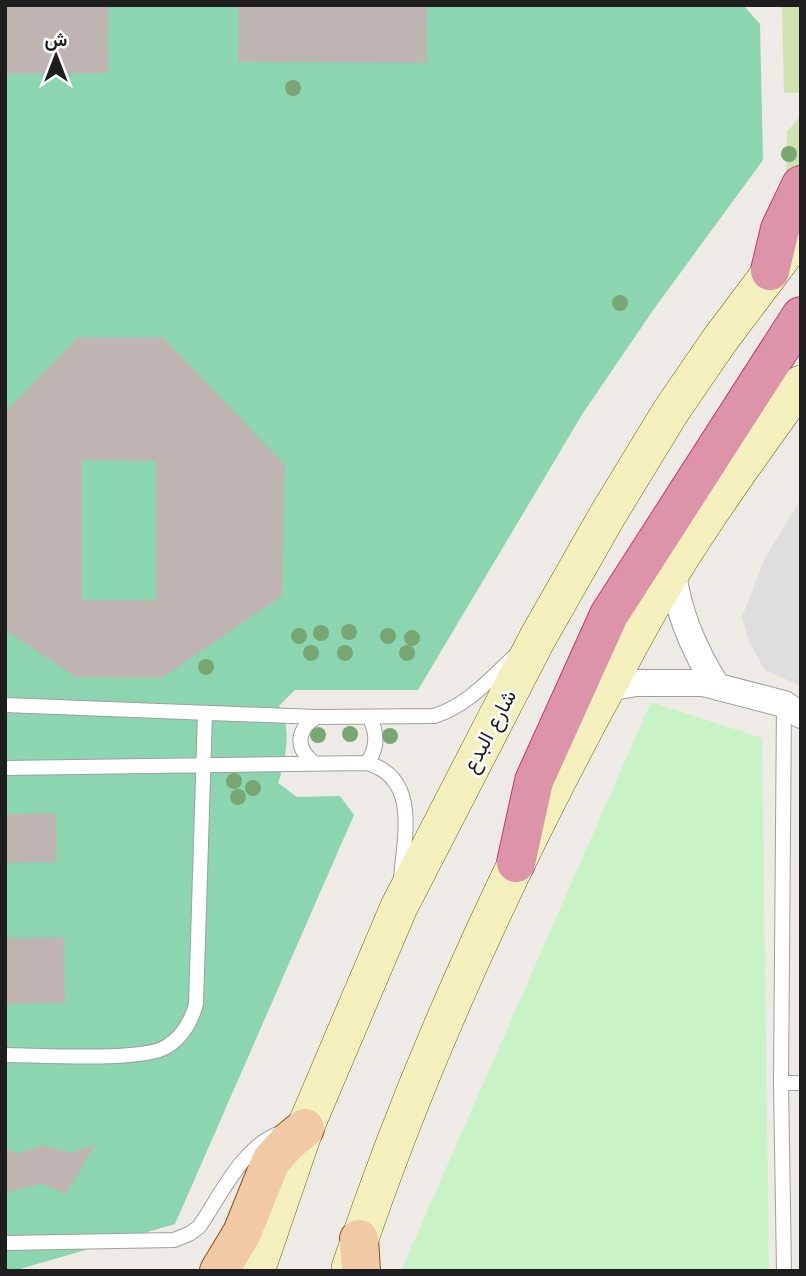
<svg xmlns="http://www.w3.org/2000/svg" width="806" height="1276" font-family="Helvetica,Vazirmatn,sans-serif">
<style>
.grass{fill:#cee3b0}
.park{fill:#c7f3c6}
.pitch{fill:#8bd5b1}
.parking{fill:#dedede}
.building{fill:#beb5b2;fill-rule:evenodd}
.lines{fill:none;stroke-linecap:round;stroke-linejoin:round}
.lane-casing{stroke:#9f9f9f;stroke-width:16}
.street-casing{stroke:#9f9f9f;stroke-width:28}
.secondary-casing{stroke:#686910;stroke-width:38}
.primary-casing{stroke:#885410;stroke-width:40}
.highway-casing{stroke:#c73676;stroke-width:40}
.lane{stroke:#fff;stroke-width:14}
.street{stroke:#fff;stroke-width:26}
.secondary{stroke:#f3f0be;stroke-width:37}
.primary{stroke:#f2c9a5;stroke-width:38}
.highway{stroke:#dd94a9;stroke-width:38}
.tree{fill:#78a774}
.labels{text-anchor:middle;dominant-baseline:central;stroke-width:5;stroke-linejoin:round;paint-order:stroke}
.street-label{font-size:21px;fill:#1e1e1e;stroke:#fff}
</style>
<rect width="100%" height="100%" fill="#eeeae5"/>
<path class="grass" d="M782,5h19v85l-4,3h-13z
M801,115v64l-15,14 1,-61z"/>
<path class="park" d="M651,702l111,36 7,533h-368z"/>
<path class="pitch" d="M5,5h738l17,19 3,136 -107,146 -73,107 -165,277h-123l-16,16c13,20 7,55 -1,77l19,14 43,-1 14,19 -179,409 -162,47h-8z"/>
<path class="parking" d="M801,499v187l-36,-16 -16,-28 -7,-25 23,-59z"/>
<path class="building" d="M5,5h103l1,68 -104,1z
M238,5h189v58l-189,-1z
M78,337h85l122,128 -3,131 -120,82 -86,-1 -71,-47v-218zM82,460l74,1v139h-74z
M56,813l1,49 -52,1v-49z
M64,937l1,66 -60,1v-66z
M96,1144l-30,50 -25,-10 -31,8 -5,-1v-43l12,5 27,-8 26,8z"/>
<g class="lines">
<defs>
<path id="lane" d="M784,704l-3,379 3,188
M5,705l311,12 118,-1c33,-10 56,-37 81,-60
M314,763c-19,-15 -18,-32 2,-46
M367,763c11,-15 11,-30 2,-46
M5,768l362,-5c53,15 37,74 34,116
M5,1055c35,0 135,7 161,-8 17,-10 25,-25 30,-43l9,-291
M781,1083h20
M5,1243l169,-3 15,-6 10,-7c22,-32 43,-80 81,-94"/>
<path id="street" d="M673,572c5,42 21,78 43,113
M607,688l29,-5h67l81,21 17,11"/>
<path id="secondary" d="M350,1268c67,-201 156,-395 257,-581 14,-26 28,-53 43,-79 45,-78 98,-151 151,-224
M256,1271l49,-143 94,-221 138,-268 70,-123 64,-105 48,-70 82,-109"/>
<path id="primary" d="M359,1239l2,32
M219,1271l23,-38 29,-72 17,-19 17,-14"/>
<path id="highway" d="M770,271l10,-42 21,-44
M516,863l18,-82 75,-166 192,-299"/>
</defs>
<use href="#lane" class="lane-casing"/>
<use href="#street" class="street-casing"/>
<use href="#secondary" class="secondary-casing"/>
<use href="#primary" class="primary-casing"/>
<use href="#highway" class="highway-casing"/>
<use href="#lane" class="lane"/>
<use href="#street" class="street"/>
<use href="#secondary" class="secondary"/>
<use href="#primary" class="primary"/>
<use href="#highway" class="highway"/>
</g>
<g class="tree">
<circle cx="293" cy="88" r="8"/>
<circle cx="789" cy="154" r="8"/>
<circle cx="620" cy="303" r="8"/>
<circle cx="349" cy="632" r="8"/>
<circle cx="321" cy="633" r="8"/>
<circle cx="299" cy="636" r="8"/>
<circle cx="388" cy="636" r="8"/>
<circle cx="412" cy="638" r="8"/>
<circle cx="311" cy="653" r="8"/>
<circle cx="345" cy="653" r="8"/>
<circle cx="407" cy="653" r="8"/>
<circle cx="206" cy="667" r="8"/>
<circle cx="350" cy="734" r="8"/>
<circle cx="318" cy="735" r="8"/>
<circle cx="390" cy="736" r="8"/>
<circle cx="234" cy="781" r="8"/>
<circle cx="253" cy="788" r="8"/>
<circle cx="238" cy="797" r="8"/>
</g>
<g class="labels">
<g class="street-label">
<text transform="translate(489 731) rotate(-62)">شارع البدع</text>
</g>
</g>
<rect width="806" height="1276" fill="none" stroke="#1e1e1e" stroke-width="14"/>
<g transform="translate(56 56)" stroke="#ffffff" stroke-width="5" paint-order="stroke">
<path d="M0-5L12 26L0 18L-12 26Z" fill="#1e1e1e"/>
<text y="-10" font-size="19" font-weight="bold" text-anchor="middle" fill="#1e1e1e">ش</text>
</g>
</svg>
